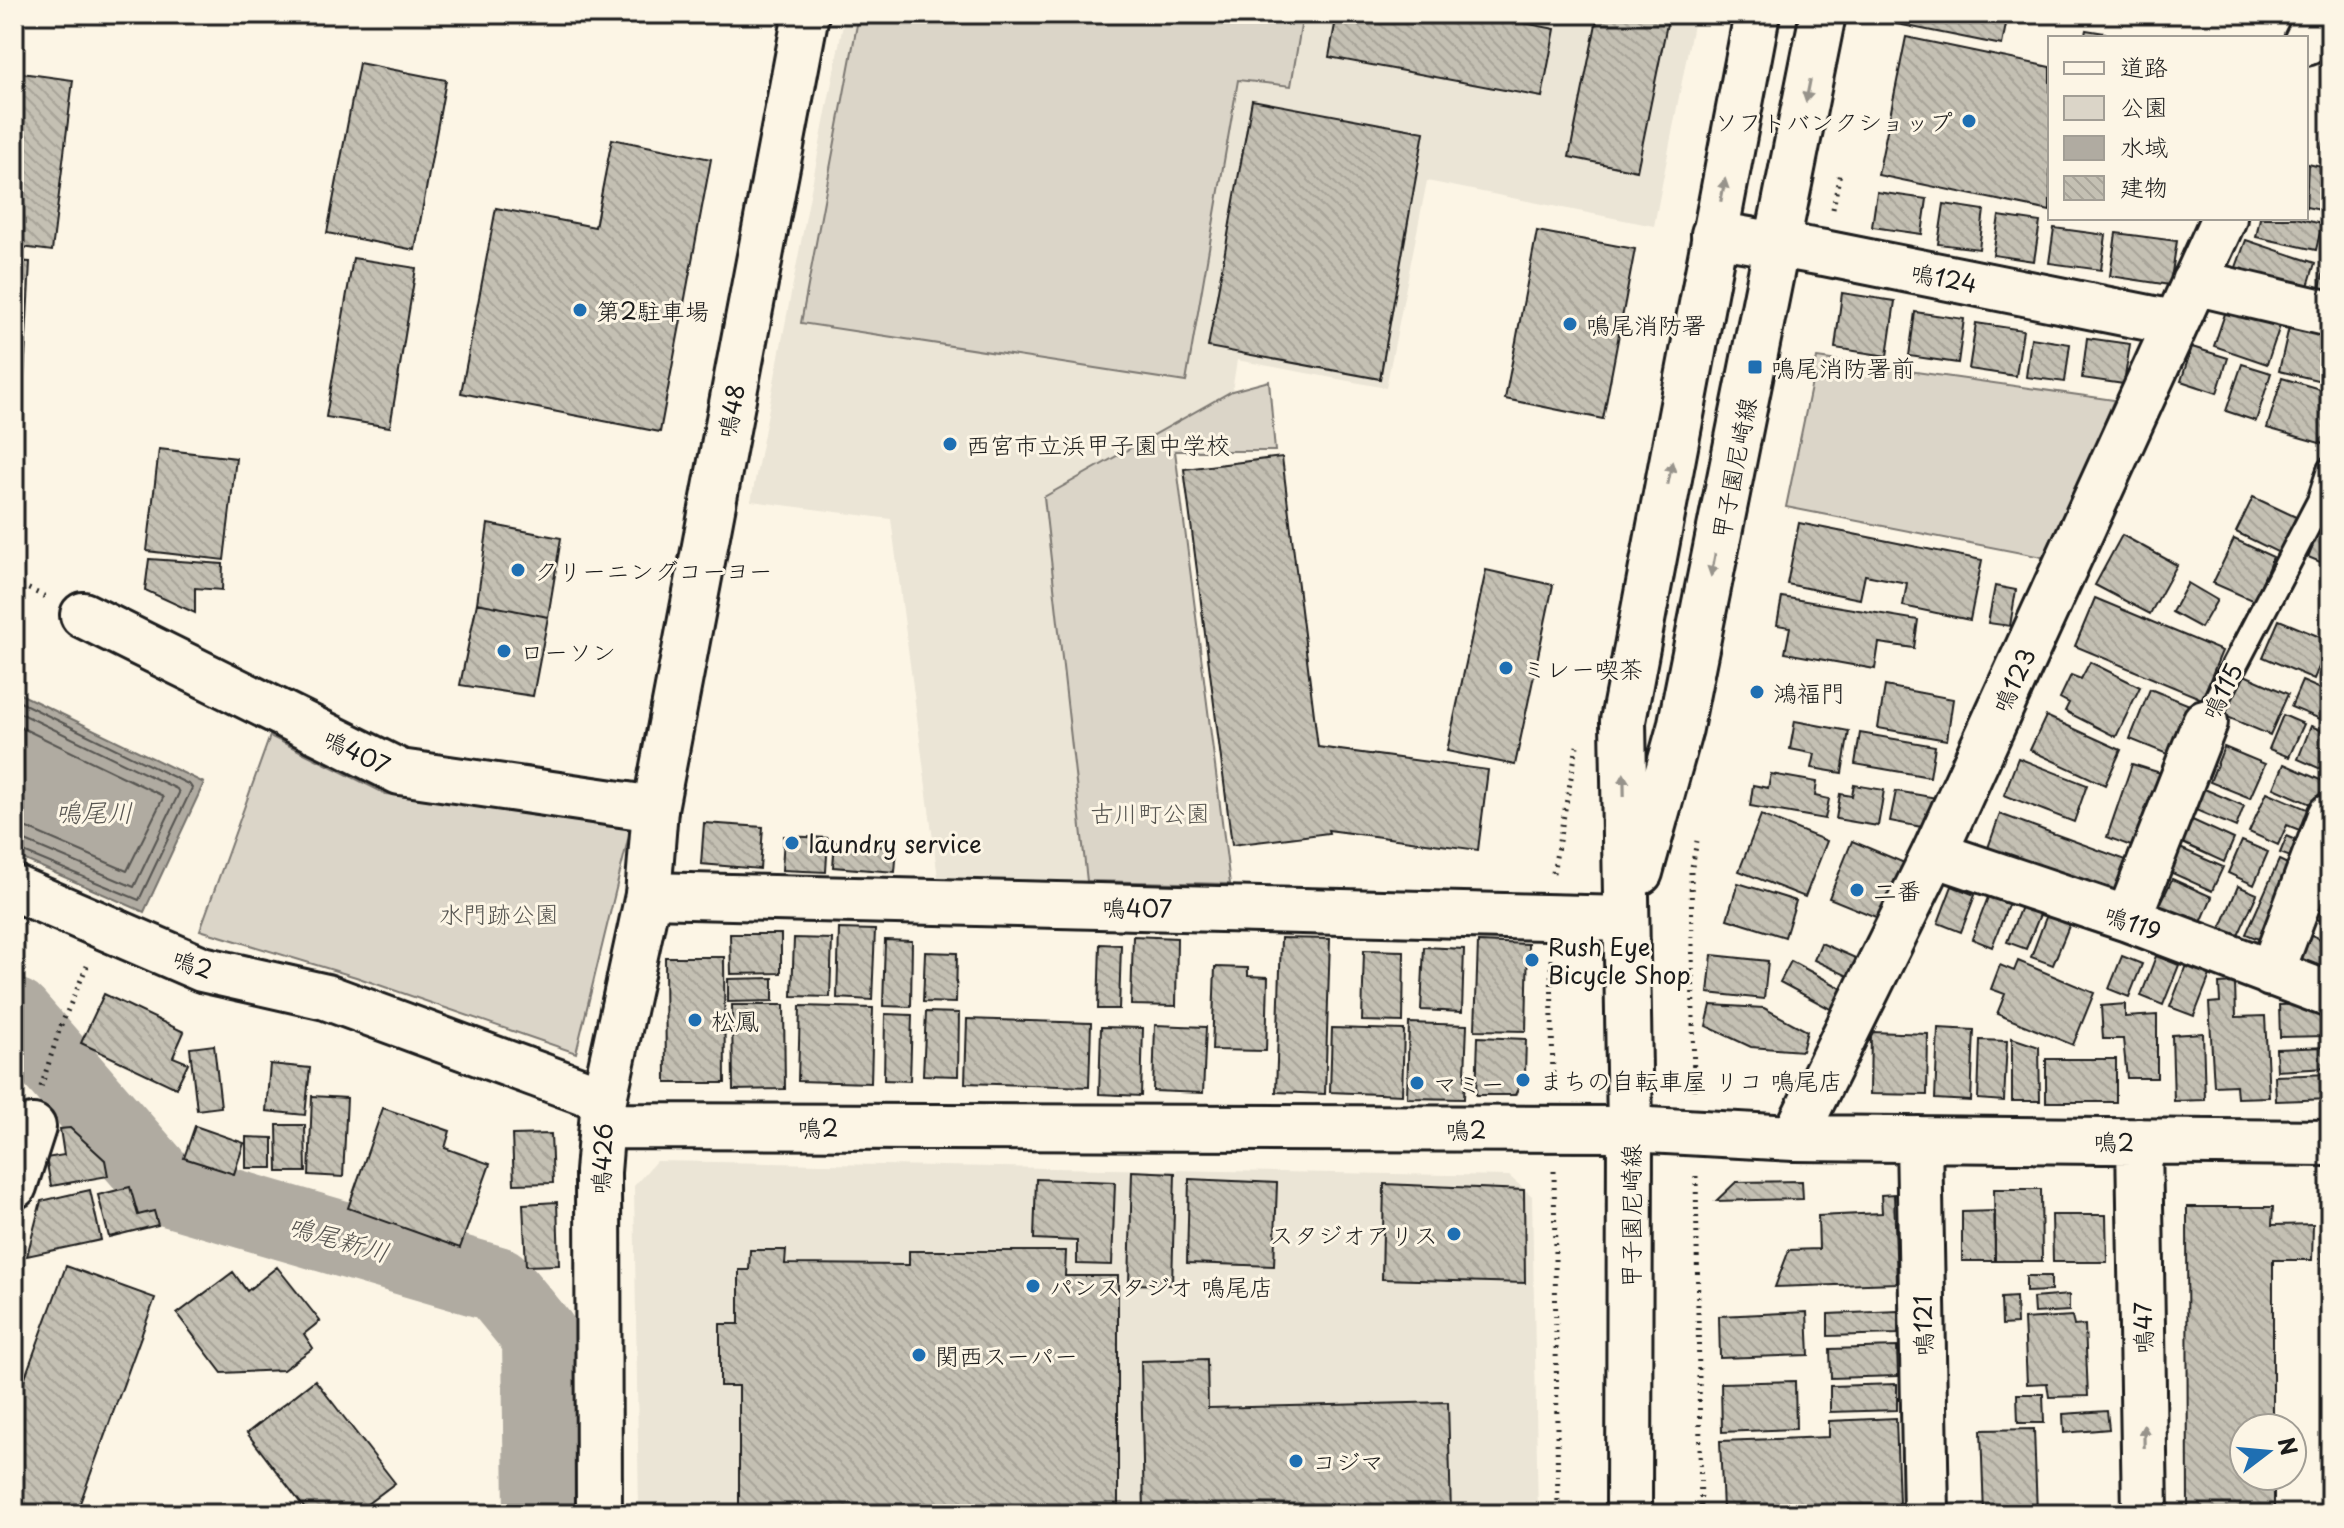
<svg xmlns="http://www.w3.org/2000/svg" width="2344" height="1528" font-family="'Playpen Sans','Klee One',sans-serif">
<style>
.built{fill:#ebe5d6}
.green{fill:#dbd5c8;stroke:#7c7872;stroke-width:2}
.water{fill:#b0aba1;stroke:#75726c;stroke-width:2}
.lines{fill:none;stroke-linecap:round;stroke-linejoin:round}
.shore{stroke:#575551;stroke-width:2}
.river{stroke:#b0aba1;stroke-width:76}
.building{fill:url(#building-back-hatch);stroke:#1c1c1c;stroke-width:2}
.service-casing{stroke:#1c1c1c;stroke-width:30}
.minor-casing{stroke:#1c1c1c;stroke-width:50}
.tertiary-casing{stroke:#1c1c1c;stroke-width:50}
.secondary-casing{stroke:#1c1c1c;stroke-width:50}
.path{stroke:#1c1c1c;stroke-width:5;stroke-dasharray:2 6;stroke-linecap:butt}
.service{stroke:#fcf5e5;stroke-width:24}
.minor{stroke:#fcf5e5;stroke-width:44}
.tertiary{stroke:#fcf5e5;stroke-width:44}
.secondary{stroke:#fcf5e5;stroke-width:44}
.oneway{fill:#97938b}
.poi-dot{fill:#1f6fb2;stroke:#fcf5e5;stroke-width:3}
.labels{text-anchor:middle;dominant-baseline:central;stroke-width:6;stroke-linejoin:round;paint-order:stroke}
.poi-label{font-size:24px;fill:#1c1c1c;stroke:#fcf5e5;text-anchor:start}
.street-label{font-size:24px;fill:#1c1c1c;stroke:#fcf5e5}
.park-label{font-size:24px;fill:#555450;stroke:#fcf5e5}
.water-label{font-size:26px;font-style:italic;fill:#575551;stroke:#fcf5e5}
</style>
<defs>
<pattern id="building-back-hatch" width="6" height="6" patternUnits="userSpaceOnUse" patternTransform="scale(2)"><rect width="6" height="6" fill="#c4c0b3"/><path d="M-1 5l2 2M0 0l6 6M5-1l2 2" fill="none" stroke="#a8a499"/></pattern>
</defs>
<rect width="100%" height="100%" fill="#fcf5e5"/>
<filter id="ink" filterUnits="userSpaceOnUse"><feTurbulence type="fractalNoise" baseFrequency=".0125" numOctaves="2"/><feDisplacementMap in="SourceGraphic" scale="16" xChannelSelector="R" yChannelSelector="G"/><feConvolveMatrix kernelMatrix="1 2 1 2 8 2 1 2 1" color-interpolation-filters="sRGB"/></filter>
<g filter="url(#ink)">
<path class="built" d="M845,14h850l-41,212 -227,-45 -41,207 -149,-28 -5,31 -188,106 43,384 -149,-3 -47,-359 -140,-18z
M656,1161l853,15 23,20 6,318h-899l-5,-328z"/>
<path class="green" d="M859,14h444l-12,72 -53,-6 -52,302 -385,-59z
M1817,358l297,42 -67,158 -261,-51z
M1269,381l6,70h-100l55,433 -143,-3 -43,-384 188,-106z
M270,736l116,58 247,25 -57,234 -220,-76 -156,-47z"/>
<path class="water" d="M14,691l190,92 -60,129 -130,-57z"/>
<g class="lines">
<path class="shore" d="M14,699l176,86 2,3 -53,112 -125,-52
M14,710l163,79 2,4 -45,94 -111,-47 -9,-2
M14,724l147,71 2,3 -36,73 -100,-43 -13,-2"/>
<path class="river" d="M14,1016l150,171 333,97 43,52 2,178"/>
</g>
<path class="building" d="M1337,14h140l78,15 -13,68 -213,-40z
M1598,14h71l-32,157 -68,-14z
M1899,14h109l-6,31 -105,-21z
M2086,30l19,3 -1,5h-20z
M1906,37l144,30v144l-172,-36z
M359,63l87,17 -31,170 -88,-17z
M14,72l59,8 -21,171 -38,-5z
M1252,100l172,32 -44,247 -172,-32z
M2330,117v34l-8,-2z
M612,139l99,20 -51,273 -199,-39 35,-185 99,19z
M2308,164l22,5v43l-24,-5z
M1877,192l50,7 -5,35 -50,-7z
M1944,204l40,6 -5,39 -41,-5z
M1999,216l41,6 -6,39 -41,-6z
M2260,218h36l26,6 -6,26 -60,-13z
M2054,228l52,7 -5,35 -52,-7z
M1537,231l98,18 -32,170 -98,-20z
M2116,233l61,8 -7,44 -60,-9z
M2330,238v56l-11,-1z
M2246,240l69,23 -9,30 -71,-23z
M353,258l63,10 -26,159 -64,-10z
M14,261l16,1 -11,211h-5z
M1842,293l53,8 -8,55 -52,-8z
M2228,305l53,18 -14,41 -53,-18z
M1915,312l49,7 -6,44 -49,-7z
M1976,323l47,7 -7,46 -47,-7z
M2289,327l41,10v46l-51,-12z
M2031,338l39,6 -5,38 -39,-5z
M2087,338l43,6 -6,40 -42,-6z
M2192,347l36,11 -11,35 -36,-12z
M2242,364l29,9 -15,48 -30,-10z
M2282,378l48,14v54l-63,-18z
M159,449l77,9 -12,102 -77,-9z
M1282,457l36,290 170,23 -10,80 -150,-20 1,3 -97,12 -48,-376z
M2253,497l43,20 -17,36 -43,-21z
M2323,520l7,3v43l-22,-9z
M1799,523l183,37 -12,60 -67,-14 4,-23 -42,-8 -5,24 -73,-15z
M488,524l73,14 -13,79 -71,-14z
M2122,535l55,30 -27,49 -55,-29z
M2234,539l39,18 -19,44 -41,-18z
M149,559l74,5 -1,26 -27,-2v25l-50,-23z
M1486,570l67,15 -38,180 -68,-14z
M2188,583l29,17 -16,28 -29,-16z
M1995,586l21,4 -6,36 -22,-3z
M1782,597l136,23 -4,28 -35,-5 -4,26 -90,-16 5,-26 -13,-2z
M2095,598l127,53 -20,48 -127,-53z
M477,603l71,14 -15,79 -73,-11z
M2279,620l51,21 -16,38 -51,-22z
M2330,661v24l-9,-4z
M2090,662l50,25 -24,50 -51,-26 4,-8 -9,-5 11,-23 10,4z
M2242,674l46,20 -18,41 -45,-19z
M2302,681l28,12v30l-39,-16z
M1885,686l68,13 -6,41 -69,-12z
M2150,689l52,21 -20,50 -52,-21z
M2283,715l21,9 -15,33 -20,-8z
M2046,716l75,34 -16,35 -75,-35z
M1795,721l54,10 -7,42 -30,-5 3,-14 -25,-5z
M2311,726l19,8v39l-32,-14z
M1860,733l75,13 -5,31 -75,-13z
M2224,747l41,17 -15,34 -40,-16z
M2018,758l69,27 -13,37 -70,-27z
M2132,764l38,12 -26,75 -37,-14z
M2284,764l43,19 -10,24 -43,-19z
M1771,774l46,8 -2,14 14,3 -4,20 -75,-13 3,-21 15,3z
M2193,784l51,22 -8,21 -52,-22z
M1854,785l30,5 -6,36 -42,-7 4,-25 12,2z
M1896,791l41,7 -5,31 -42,-8z
M2267,792l49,21 -9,20 -20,-8 -9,20 -29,-13z
M2000,814l137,50 -13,34 -136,-50z
M1761,815l66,26 -22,56 -66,-26z
M2188,818l46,21 -10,23 -46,-21z
M704,823l59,4 -3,42 -59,-5z
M784,836l44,2 -2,34 -44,-2z
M2287,836l21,9 -7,16 -21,-8z
M1852,841l55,23 -24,56 -54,-22z
M2242,841l26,11 -14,33 -26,-12z
M835,842l62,6 -2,24 -62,-5z
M2171,844l52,23 -11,24 -51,-23z
M2330,858v76l-5,-2 4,-8 -24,-10z
M2279,860l19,9 -32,73 -20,-8z
M2172,879l40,18 -12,28 -41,-18z
M1738,883l58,18 -11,36 -58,-18z
M1952,886l23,9 -14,37 -23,-9z
M2238,886l19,8 -21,46 -17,-8z
M1990,892l20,8 -18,47 -20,-8z
M2022,904l19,8 -15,37 -19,-7z
M2048,912l23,9 -18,44 -22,-8z
M839,929l36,1 -3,70 -35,-2z
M2300,930l30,13v11l-9,20 -34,-15z
M730,934h51v39l-50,1z
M1133,936l44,2 -1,68 -45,-1z
M794,938l38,1 -2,58 -38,-1z
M1281,938l49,1 -5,155 -49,-2z
M885,940l27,1 -1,66 -28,-1z
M1478,942l50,2 -2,87 -51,-1z
M1821,943l39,17 -8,18 -38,-18z
M1100,944l21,1 -2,64h-21z
M1424,947l40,2 -2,63 -41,-2z
M1364,950l40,1 -1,71 -41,-1z
M925,952l32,1 -1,50 -33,-1z
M1712,955l56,6 -4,38 -56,-6z
M2122,956l20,8 -13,33 -20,-8z
M2156,956l23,9 -16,40 -22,-9z
M665,957h59l1,126h-59z
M1791,961l52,28 -11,21 -52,-28z
M2018,961l76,32 -21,52 -76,-31 8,-20 -14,-5 9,-24 14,6z
M2186,965l24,10 -16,41 -24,-9z
M1215,967l33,1v8l20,1 -2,74 -54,-1z
M773,978v23l-45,1v-23z
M2235,983l1,34 29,-1 4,81 -32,1 -1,-13 -22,1 -5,-83 11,-1 -1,-18z
M104,994l80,38 -11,25 15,6 -12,25 -95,-45z
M2125,1004v13l32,-2v63h-30l-4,-39h-20l-2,-33z
M2326,1004l1,32 -47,1 -1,-32z
M732,1005h52l1,84 -52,1z
M1711,1005l53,3 43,23 -5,20 -51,-4 -45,-21z
M800,1006l73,2 -2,75 -73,-2z
M926,1012l33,1 -1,63 -35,-1z
M885,1014l27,1 -2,66 -26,-1z
M967,1019l124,4 -2,64 -124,-4z
M1409,1023l58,2 -3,74 -57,-1z
M1155,1025l51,2 -3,66 -50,-2z
M1101,1027l42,1 -2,68 -42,-2z
M1332,1028l72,2 -2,65 -72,-3z
M1938,1028l36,2 -3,71 -36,-2z
M1871,1032l57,2 -1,61 -57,-1z
M2203,1033l2,67 -31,1 -2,-66z
M1478,1037l48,2 -1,35 -10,21h-39z
M2012,1038l27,9 1,54h-28z
M1980,1040l27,1 -3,60 -26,-2z
M214,1045l7,62 -24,3 -7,-62z
M2326,1047l1,21 -50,3 -1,-22z
M2046,1059h70v43h-70z
M270,1064l40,4 -5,47 -39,-4z
M2330,1074v25l-54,2 -1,-25z
M312,1096l35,2 -4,79 -34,-2z
M383,1108l67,23 -5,17 45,16 -30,84 -112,-40z
M277,1125h28l1,47h-28z
M195,1126l49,17 -10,31 -50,-16z
M70,1128l35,32 3,16 -57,10 -5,-28 18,-3 -4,-26z
M551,1134l2,49 -39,1 -2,-49z
M246,1137l27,1v30h-27z
M1132,1171l43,2 -3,112 -43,-1z
M1036,1179l79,3 -3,83 -35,-1v-23l-43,-2z
M1189,1179l88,4 -3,83 -87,-3z
M1802,1181l1,18 -87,2 20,-19z
M1384,1184l140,6 1,93 -143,-4z
M130,1187l8,28 16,-4 4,14 -49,12 -11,-42z
M1994,1189h47l1,72h-47z
M90,1190l11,50 -74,16 14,-55z
M1894,1194l3,89 -122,4 14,-37 30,-1 -1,-33 64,-3 -1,-18z
M2321,1199h9v93h-7z
M557,1202l2,63 -33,1 -3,-62z
M2187,1207h86l-1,18 41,-1 -1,36h-39v168h-29v48h30v38h-86z
M1995,1211v50h-33v-49z
M2052,1215h54l1,47h-54z
M750,1250h36l-1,14 124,1v-14h157l-1,25h53v238h-379v-128h-19v-62h19v-54h10z
M66,1266l89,32 -79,216h-62v-107z
M277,1267l43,54 -16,13 9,14 -30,22 -61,3 -45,-59 56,-42 14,19z
M2026,1276h25v15l-25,1z
M2069,1295v16l-35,2 -1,-15z
M2016,1297l1,27 -15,1 -1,-27z
M1898,1311v23l-70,2v-22z
M1807,1312l2,43 -89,3 -1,-42z
M2072,1316l2,10 11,-1 3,71 -39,1 -2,-14 -20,1 -3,-65z
M1897,1347l1,29 -67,2 -1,-29z
M1207,1359l1,49 240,-6 3,112h-307l-3,-153z
M315,1380l80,103 -41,31h-45l-62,-81z
M1795,1381l1,48 -74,3 -1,-49z
M1897,1384v26l-67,2v-26z
M2017,1394h26l1,29h-26z
M2107,1411l2,18 -45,4 -1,-19z
M1896,1418l3,86 -176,6 -3,-69 109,-4v-16z
M2034,1429l3,85h-53l-3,-84z"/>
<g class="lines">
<defs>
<path id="service" d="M2205,722l115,-221 10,-31"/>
<path id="minor" d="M2306,43l14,-29
M1714,234l110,19 350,70
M2194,282l136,32
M83,615l317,157 255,37
M1934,854l194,65 202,76
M648,895l978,24
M2128,919l77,-197
M2271,974l59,-158
M1630,1129l164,9 536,5
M1794,1138l140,-284 290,-636
M1919,1139l7,375
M2139,1141l6,373
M14,1186l19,-59"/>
<path id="tertiary" d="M14,888l188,81 124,28 278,102
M602,1126l1028,3
M599,1514l-1,-342 6,-73 44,-204 7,-86 151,-795"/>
<path id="secondary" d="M1640,872l40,-144 143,-714
M1629,1514l1,-385 -7,-408 134,-707"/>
</defs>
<use href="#service" class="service-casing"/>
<use href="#minor" class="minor-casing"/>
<use href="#tertiary" class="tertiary-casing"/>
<use href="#secondary" class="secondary-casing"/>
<path class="path" d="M1833,209l7,-37
M14,582l32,15
M1553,873l24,-127
M1551,959l2,126
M41,1087l19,-59 27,-62
M1694,1090l-3,-218 6,-31
M1554,1171l4,343
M1696,1176l5,338"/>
<use href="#service" class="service"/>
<use href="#minor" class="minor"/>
<use href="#tertiary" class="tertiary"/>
<use href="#secondary" class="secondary"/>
</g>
<defs><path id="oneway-solid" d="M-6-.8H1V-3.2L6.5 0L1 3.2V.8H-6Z" transform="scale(2)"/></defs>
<g class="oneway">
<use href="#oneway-solid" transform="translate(1808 91) rotate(101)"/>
<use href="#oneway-solid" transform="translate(1723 190) rotate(-79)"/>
<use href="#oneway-solid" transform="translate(1670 473) rotate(-79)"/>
<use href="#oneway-solid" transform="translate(1713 565) rotate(101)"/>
<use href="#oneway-solid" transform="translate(1624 785) rotate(-91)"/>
<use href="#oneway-solid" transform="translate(2144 1436) rotate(-91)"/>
</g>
</g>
<g class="poi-dot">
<circle cx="1969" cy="121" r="8"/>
<circle cx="580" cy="310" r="8"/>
<circle cx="1570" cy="324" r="8"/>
<rect x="1747" y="359" width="16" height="16" rx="4"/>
<circle cx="950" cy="444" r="8"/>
<circle cx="518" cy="570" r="8"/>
<circle cx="504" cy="651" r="8"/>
<circle cx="1506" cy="668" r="8"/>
<circle cx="1757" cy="692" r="8"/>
<circle cx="792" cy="843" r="8"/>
<circle cx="1857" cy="890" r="8"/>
<circle cx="1532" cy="960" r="8"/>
<circle cx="695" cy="1020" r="8"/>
<circle cx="1523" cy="1080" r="8"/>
<circle cx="1417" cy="1083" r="8"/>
<circle cx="1454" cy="1234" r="8"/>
<circle cx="1033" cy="1286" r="8"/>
<circle cx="919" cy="1355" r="8"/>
<circle cx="1296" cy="1461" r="8"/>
</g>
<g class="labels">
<g class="poi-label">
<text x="1953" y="121" text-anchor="end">ソフトバンクショップ</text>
<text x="596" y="310">第2駐車場</text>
<text x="1586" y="324">鳴尾消防署</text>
<text x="1771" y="367">鳴尾消防署前</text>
<text x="966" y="444">西宮市立浜甲子園中学校</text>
<text x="534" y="570">クリーニングコーヨー</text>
<text x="520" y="651">ローソン</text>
<text x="1522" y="668">ミレー喫茶</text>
<text x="1773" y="692">鴻福門</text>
<text x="808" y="843">laundry service</text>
<text x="1873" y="890">二番</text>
<text x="1548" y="946">Rush Eye<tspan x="1548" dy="28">Bicycle Shop</tspan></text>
<text x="711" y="1020">松鳳</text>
<text x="1539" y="1080">まちの自転車屋 リコ 鳴尾店</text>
<text x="1433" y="1083">マミー</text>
<text x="1438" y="1234" text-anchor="end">スタジオアリス</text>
<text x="1049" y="1286">パンスタジオ 鳴尾店</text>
<text x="935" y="1355">関西スーパー</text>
<text x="1312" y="1461">コジマ</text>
</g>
<g class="street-label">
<text transform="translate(1944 277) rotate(11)">鳴124</text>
<text transform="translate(730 411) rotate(-79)">鳴48</text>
<text transform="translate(1733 468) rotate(-79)">甲子園尼崎線</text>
<text transform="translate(2013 680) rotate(-65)">鳴123</text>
<text transform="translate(2221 691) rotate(-63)">鳴115</text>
<text transform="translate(357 751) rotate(26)">鳴407</text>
<text transform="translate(1137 907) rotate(1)">鳴407</text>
<text transform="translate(2133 922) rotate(20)">鳴119</text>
<text transform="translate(193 963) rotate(20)">鳴2</text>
<text x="818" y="1127">鳴2</text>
<text x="1466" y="1129">鳴2</text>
<text transform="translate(2114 1141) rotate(1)">鳴2</text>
<text transform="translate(601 1159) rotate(-87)">鳴426</text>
<text transform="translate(1630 1216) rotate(-90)">甲子園尼崎線</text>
<text transform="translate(1922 1326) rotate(-91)">鳴121</text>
<text transform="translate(2142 1328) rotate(-91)">鳴47</text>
</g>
<g class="park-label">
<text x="1150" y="812">古川町公園</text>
<text x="499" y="913">水門跡公園</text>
</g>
<g class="water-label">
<text x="94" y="811">鳴尾川</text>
<text transform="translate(339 1238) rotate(16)">鳴尾新川</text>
</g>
</g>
<rect width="2344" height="1528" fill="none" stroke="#fcf5e5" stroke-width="48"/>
<rect x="24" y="24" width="2296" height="1480" fill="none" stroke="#1c1c1c" stroke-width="3" filter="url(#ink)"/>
<rect x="2048" y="36" width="260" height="184" fill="#fcf5e5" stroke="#a29e95" stroke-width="2"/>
<rect x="2064" y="62" width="40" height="12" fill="#fcf5e5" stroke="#a29e95" stroke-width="2"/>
<text x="2120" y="76" font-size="24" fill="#1c1c1c">道路</text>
<rect x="2064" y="96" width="40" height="24" fill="#dbd5c8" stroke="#a29e95" stroke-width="2"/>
<text x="2120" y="116" font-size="24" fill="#1c1c1c">公園</text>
<rect x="2064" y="136" width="40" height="24" fill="#b0aba1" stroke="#a29e95" stroke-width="2"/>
<text x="2120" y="156" font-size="24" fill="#1c1c1c">水域</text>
<rect x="2064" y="176" width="40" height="24" fill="url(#building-back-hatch)" stroke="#a29e95" stroke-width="2"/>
<text x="2120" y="196" font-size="24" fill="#1c1c1c">建物</text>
<g transform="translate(2268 1452) rotate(74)"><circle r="38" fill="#fcf5e5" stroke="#a29e95" stroke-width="2"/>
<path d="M0-6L14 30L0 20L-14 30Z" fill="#1f6fb2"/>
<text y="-12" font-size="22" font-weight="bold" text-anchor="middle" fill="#1c1c1c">N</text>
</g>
</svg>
